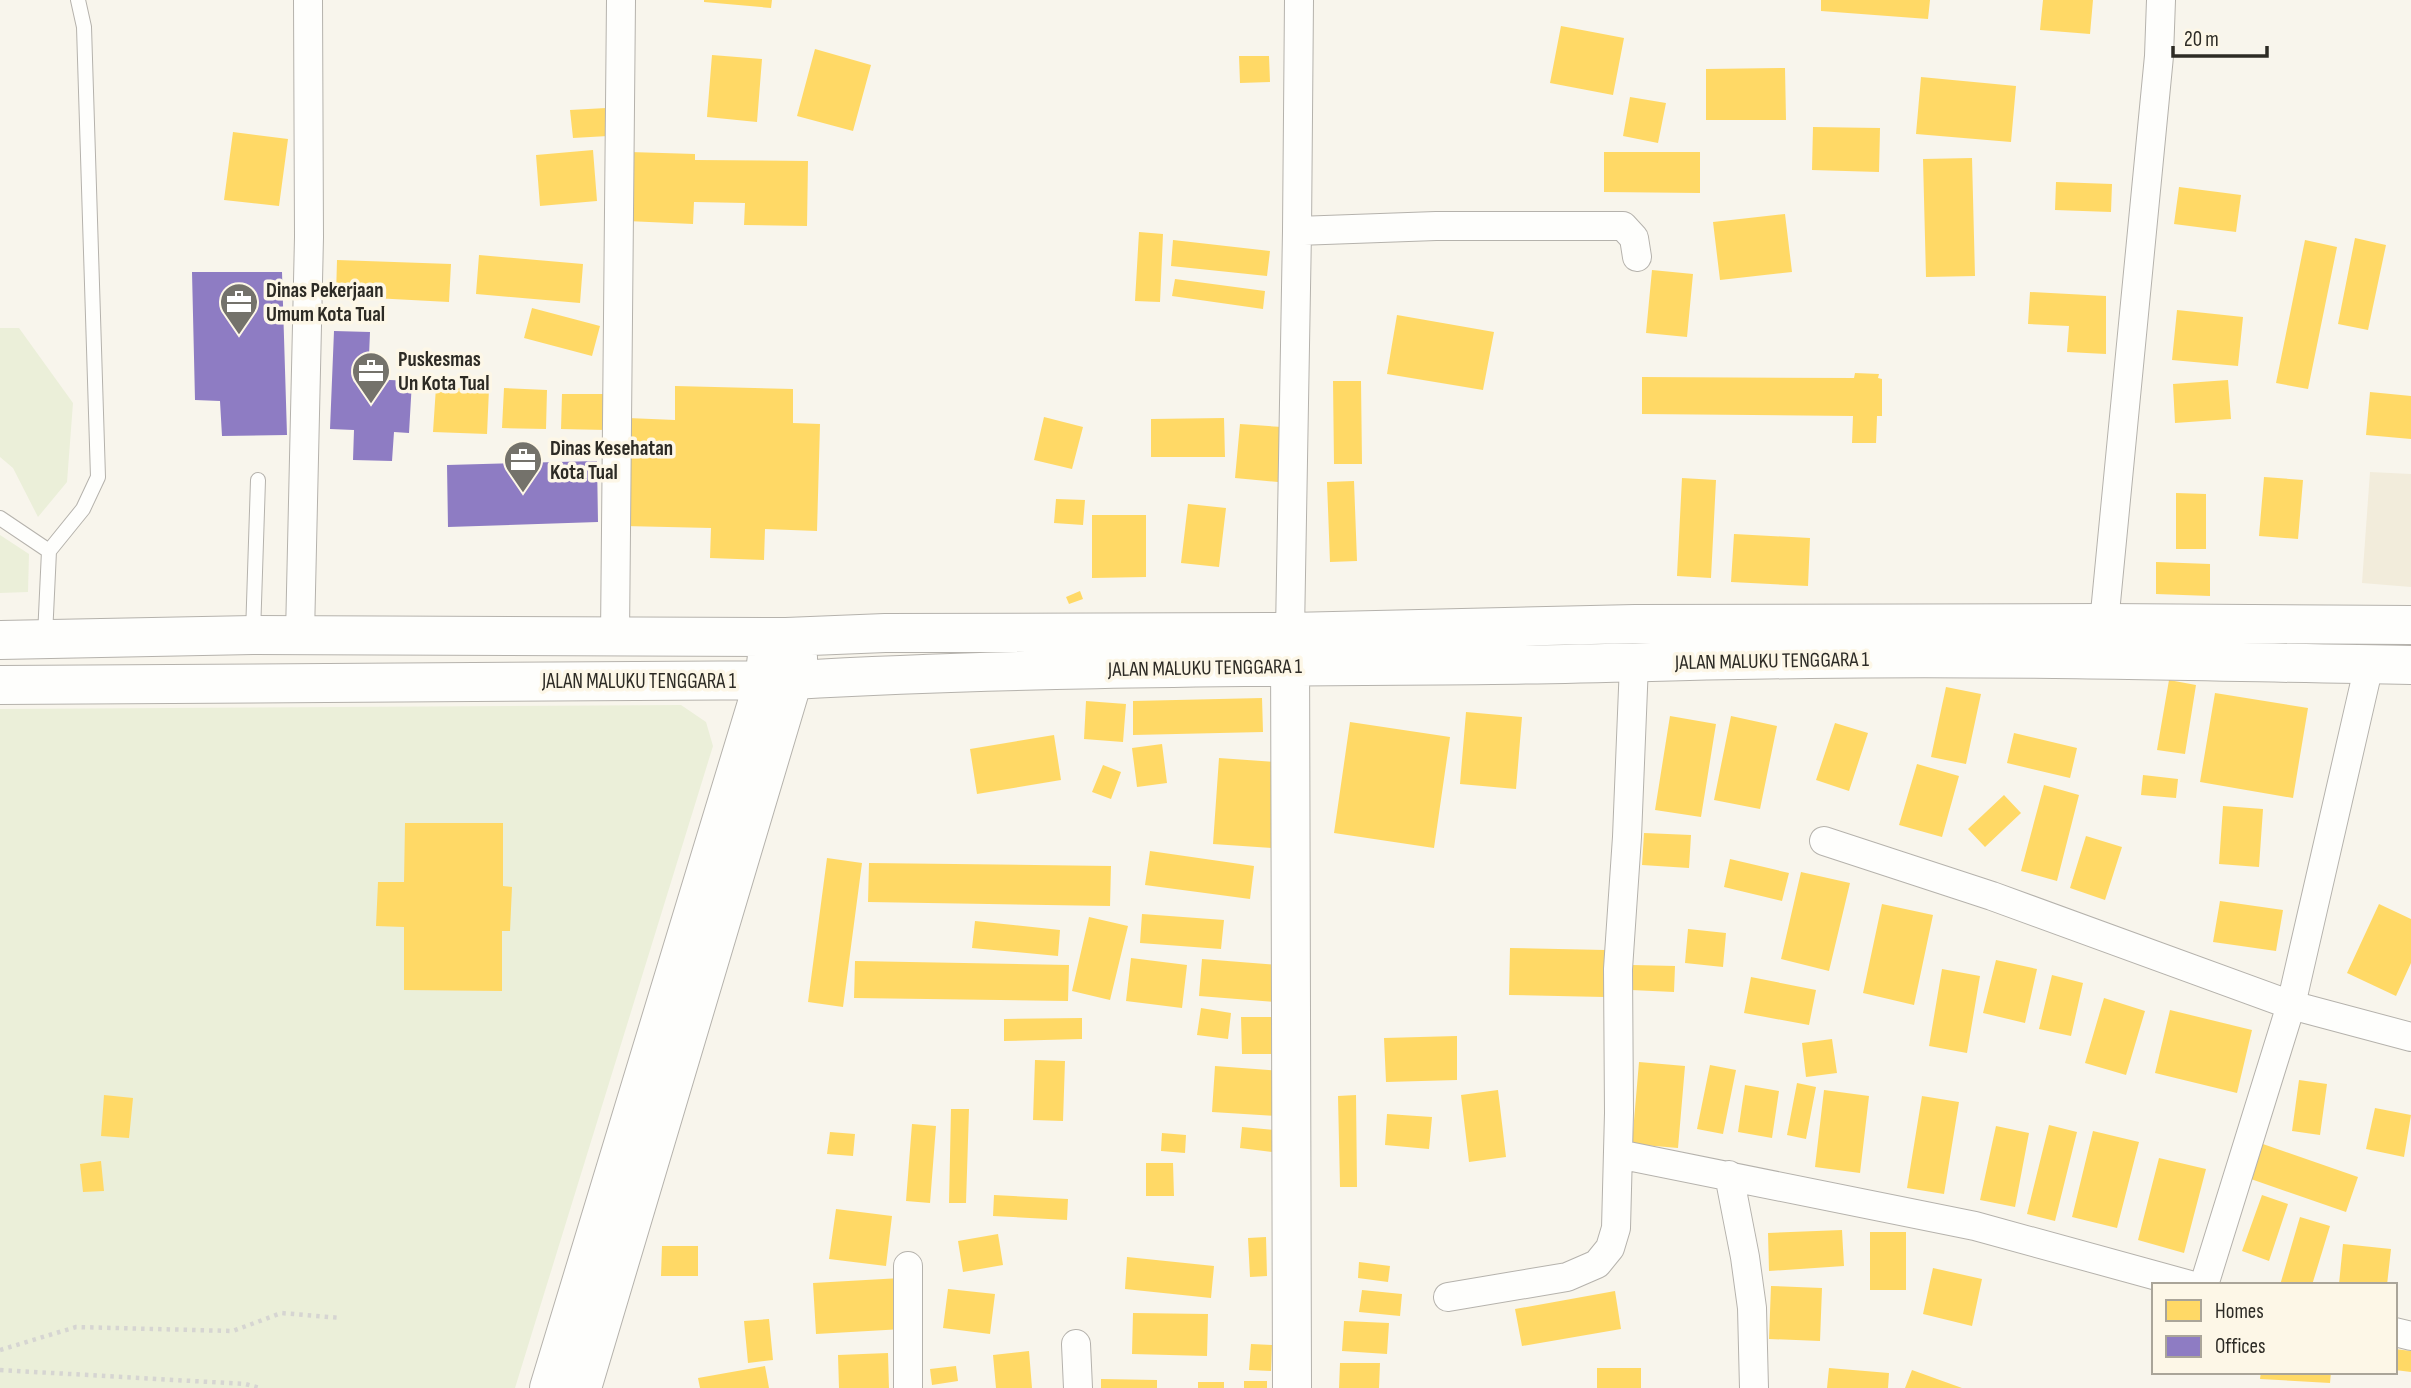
<svg xmlns="http://www.w3.org/2000/svg" width="2411" height="1388" font-family="'Sofia Sans Condensed',sans-serif">
<style>
.built{fill:#f2ecdb}
.green{fill:#ebefd9}
.homes{fill:#ffd966}
.offices{fill:#8e7cc3}
.lines{fill:none;stroke-linecap:round;stroke-linejoin:round}
.lane-casing{stroke:#b5b2ac;stroke-width:16}
.street-casing{stroke:#b5b2ac;stroke-width:30}
.secondary-casing{stroke:#b5b2ac;stroke-width:40}
.path{stroke:#d6d5d2;stroke-width:4.5;stroke-dasharray:3.5 5;stroke-linecap:butt}
.lane{stroke:#fefefc;stroke-width:14}
.street{stroke:#fefefc;stroke-width:28}
.secondary{stroke:#fefefc;stroke-width:38}
.labels{text-anchor:middle;dominant-baseline:central;stroke-width:7;stroke-linejoin:round;paint-order:stroke}
.poi-label{font-size:21px;font-weight:bold;fill:#2d2b25;stroke:#fdf7e7;text-anchor:start}
.street-label{font-size:21px;fill:#2d2b25;stroke:#fdf7e7}
</style>
<rect width="100%" height="100%" fill="#f8f5ec"/>
<path class="built" d="M2370,472l41,2v113l-49,-4z"/>
<path class="green" d="M0,328h19l54,75 -6,79 -29,35 -25,-49 -13,-11z
M0,535l29,19 -1,38 -28,1z
M681,705l25,17 7,24 -198,642h-515v-679z"/>
<path class="homes" d="M704,0h68l-1,8 -67,-6z
M1821,0h109l-2,19 -107,-8z
M2043,0h50l-3,34 -50,-4z
M1561,26l63,12 -11,57 -63,-12z
M815,49l56,16 -18,66 -56,-15z
M712,55l50,4 -5,63 -50,-5z
M1239,56h30l1,26 -30,1z
M1785,68l1,52h-80v-51z
M1921,77l95,9 -5,56 -95,-8z
M1630,97l36,6 -8,40 -35,-7z
M606,108l2,28 -35,2 -3,-28z
M1813,127l67,1 -1,44 -67,-2z
M233,132l55,7 -9,67 -55,-6z
M593,150l4,51 -57,5 -4,-51z
M630,152l65,2v6l113,1 -1,65 -63,-1 1,-22 -51,-1 -1,22 -66,-3z
M1604,152h96v41l-96,-1z
M1972,158l3,118 -49,1 -3,-118z
M2056,182l56,2 -1,28 -56,-2z
M2179,187l62,8 -5,37 -62,-8z
M1785,214l7,58 -72,8 -7,-58z
M1139,232l24,2 -3,68 -25,-1z
M2355,238l31,7 -18,85 -30,-6z
M1173,240l97,11 -3,25 -96,-10z
M2305,240l32,7 -29,142 -32,-6z
M479,255l104,9 -3,39 -104,-9z
M337,260l114,4 -2,38 -113,-6z
M1652,270l41,4 -6,63 -41,-4z
M1175,279l90,12 -2,18 -91,-13z
M2030,292l76,4v58l-39,-2 2,-26 -41,-2z
M532,308l68,18 -8,30 -68,-18z
M2177,310l66,7 -5,49 -66,-6z
M1397,315l97,17 -11,58 -96,-16z
M1855,373l24,1 -1,4 4,1v37h-5l-1,27h-24l1,-27 -211,-2v-37l212,1z
M2228,380l3,39 -56,4 -2,-39z
M1333,381h28l1,83h-28z
M675,386l118,3v34l27,1 -3,107 -52,-2 -1,31 -54,-2 1,-30 -87,-2 4,-108 47,2z
M436,387l53,2 -2,45 -54,-2z
M504,388l43,2 -1,39 -44,-1z
M2370,392l41,4v43l-45,-4z
M562,394h45v36l-46,-1z
M1044,417l39,10 -11,42 -38,-9z
M1224,418l1,39h-74v-38z
M1240,424l42,3 -4,55 -43,-4z
M2264,477l39,3 -5,59 -39,-3z
M1682,478l34,2 -5,98 -34,-2z
M1354,481l3,80 -27,1 -3,-80z
M2176,493l30,1v55h-30z
M1056,499l29,1 -2,25 -29,-2z
M1188,504l38,4 -7,59 -38,-4z
M1092,515h54v62l-54,1z
M1734,534l76,4 -2,48 -77,-4z
M2156,562l54,2v32l-54,-2z
M1080,591l3,8 -14,5 -3,-7z
M2169,680l27,5 -11,69 -28,-4z
M1946,687l35,7 -15,70 -35,-7z
M2215,693l93,15 -15,90 -93,-16z
M1262,698l1,34 -130,3v-34z
M1086,701l40,3 -3,38 -39,-3z
M1466,712l56,5 -6,72 -56,-5z
M1670,716l46,8 -15,93 -46,-7z
M1731,716l46,10 -17,83 -46,-9z
M1350,722l100,15 -16,111 -100,-15z
M1835,723l33,10 -19,58 -33,-11z
M2014,733l63,15 -7,30 -63,-15z
M1054,735l7,45 -84,14 -7,-45z
M1162,744l5,39 -30,4 -5,-39z
M1219,758l58,4 -5,86 -59,-4z
M1917,764l42,12 -17,61 -43,-12z
M1103,765l18,7 -10,27 -19,-7z
M2143,775l35,4 -2,19 -35,-3z
M2044,785l35,10 -22,86 -36,-10z
M2004,795l17,18 -36,34 -17,-18z
M2223,806l40,3 -4,58 -40,-3z
M405,823h98v63l9,1 -2,44h-8v60l-98,-1v-63l-28,-1 2,-44h26z
M1644,833l47,2 -2,33 -47,-3z
M2086,836l36,11 -17,53 -35,-12z
M1150,851l104,15 -4,33 -105,-14z
M827,858l35,5 -19,144 -35,-5z
M1730,859l59,14 -7,28 -58,-14z
M869,863l242,3 -1,40 -242,-4z
M1801,872l49,11 -21,88 -48,-12z
M2220,901l63,9 -7,41 -63,-9z
M1882,904l51,11 -19,90 -51,-12z
M2379,904l32,15v44l-15,33 -49,-23z
M1142,914l82,6 -3,29 -81,-6z
M1089,917l39,9 -18,74 -38,-9z
M975,921l85,9 -2,26 -86,-8z
M1688,929l38,4 -3,34 -38,-4z
M1510,948l95,2 -1,47 -95,-2z
M1131,958l56,7 -5,43 -56,-7z
M1202,959l75,6 -3,37 -75,-6z
M1996,960l41,9 -12,54 -42,-10z
M855,961l214,4 -1,36 -214,-3z
M1632,965l43,1 -1,26 -43,-2z
M1942,969l38,7 -13,77 -38,-7z
M2052,975l31,8 -12,53 -32,-7z
M1751,977l65,13 -7,35 -65,-12z
M2104,998l41,13 -19,64 -41,-12z
M1201,1008l30,5 -3,26 -31,-4z
M2170,1010l82,20 -15,63 -82,-20z
M1241,1017h30v37h-29z
M1082,1018v21l-78,2v-22z
M1457,1036v44l-71,2 -2,-44z
M1832,1039l5,34 -31,4 -4,-34z
M1035,1060l30,1 -2,60 -30,-1z
M1639,1062l46,4 -7,82 -46,-4z
M1710,1065l26,5 -13,64 -26,-5z
M1215,1066l66,5 -3,45 -66,-4z
M2299,1080l28,4 -7,51 -28,-4z
M1797,1083l19,4 -10,52 -19,-4z
M1745,1085l34,6 -7,47 -34,-6z
M1498,1090l8,67 -37,5 -8,-67z
M1824,1090l45,6 -9,77 -45,-6z
M104,1095l29,3 -4,40 -28,-2z
M1356,1095l1,92h-17l-2,-91z
M1922,1096l37,6 -15,92 -37,-6z
M2375,1108l36,7 -7,42 -38,-8z
M951,1109h18l-3,94h-17z
M1387,1114l45,3 -3,32 -44,-4z
M912,1124l24,2 -6,77 -24,-2z
M2049,1125l28,7 -22,89 -28,-7z
M1996,1126l33,7 -14,74 -35,-7z
M1242,1127l33,3 -2,22 -33,-4z
M2093,1131l46,11 -22,86 -45,-11z
M830,1132l25,2 -2,22 -26,-2z
M1162,1133l24,2 -1,18 -24,-2z
M2260,1143l98,34 -12,35 -98,-34z
M2159,1158l47,11 -22,84 -46,-13z
M101,1161l3,30 -21,1 -3,-28z
M1146,1163h27l1,33h-28z
M994,1195l74,4 -1,21 -74,-4z
M2262,1195l26,9 -19,57 -27,-10z
M836,1209l56,7 -6,50 -57,-7z
M2300,1217l30,9 -18,59h-32z
M1842,1230l2,36 -75,5 -1,-38z
M1870,1232h36v58h-36z
M998,1234l5,31 -40,7 -5,-31z
M1266,1237l1,39 -17,1 -2,-39z
M2343,1244l48,5 -4,36 -48,-1z
M662,1246h36v30h-37z
M1127,1257l87,9 -3,32 -86,-9z
M1359,1262l31,4 -2,16 -30,-4z
M1933,1268l49,11 -10,47 -49,-12z
M901,1278l2,51 -87,5 -3,-51z
M1771,1286l51,2 -2,53 -51,-2z
M948,1289l47,5 -5,40 -47,-6z
M1362,1290l40,4 -2,22 -41,-4z
M1615,1291l6,38 -99,17 -7,-37z
M1133,1313l75,1 -1,42 -75,-2z
M769,1319l4,41 -25,3 -4,-42z
M1344,1321l45,2 -2,31 -45,-3z
M1251,1344l21,1 -1,26 -22,-1z
M2395,1349l16,2v21l-16,-2z
M1029,1351l3,37h-36l-3,-33z
M888,1353l1,35h-50l-1,-33z
M1340,1363h40l-1,25h-40z
M765,1366l4,22h-69l-2,-10z
M956,1366l2,15 -26,4 -2,-16z
M1597,1368h44v20h-44z
M1829,1368l60,5 -1,15h-61z
M1912,1370l50,18h-57z
M2261,1372h70l-1,11 -70,-4z
M1101,1379l56,1v8h-56z
M1244,1381h23v7h-23z
M1198,1382h26v6h-26z"/>
<path class="offices" d="M192,272h90l5,163 -65,1 -2,-35 -25,-1z
M334,331l36,1 -2,47 44,2 -3,52 -15,-1 -2,29 -39,-1 1,-30 -24,-1z
M597,461l1,61 -150,5 -1,-62z"/>
<g class="lines">
<defs>
<path id="lane" d="M0,518l49,33
M253,634l5,-154
M45,636l4,-85 34,-42 15,-32 -14,-450 -6,-27"/>
<path id="street" d="M1297,231l139,-5h187l11,12 3,19
M2104,623l55,-567 2,-56
M1290,632l7,-401 2,-231
M300,635l9,-398 -1,-237
M615,636l6,-636
M2369,665l-78,340 120,32
M1824,841l168,55 299,109 -87,280
M1618,1154l357,72 215,59
M1729,1175l16,82 7,51 2,80
M908,1266v122
M1448,1297l119,-20 30,-13 13,-16 6,-20 3,-115 -1,-144 9,-132 7,-173
M2395,1332l16,4
M1076,1344l2,44"/>
<path id="secondary" d="M0,640l253,-5 533,2 99,-4 405,-1 345,-8 469,-1 307,2
M1290,641l2,747
M0,685l793,-5c233,-13 466,-13 699,-15 106,-1 212,-5 317,-6 201,-3 401,3 602,6
M549,1388l215,-708 3,-24
M582,1388l211,-708 5,-22"/>
</defs>
<use href="#lane" class="lane-casing"/>
<use href="#street" class="street-casing"/>
<use href="#secondary" class="secondary-casing"/>
<path class="path" d="M0,1350l76,-23 157,4 48,-18 60,5
M0,1370l245,14 15,4"/>
<use href="#lane" class="lane"/>
<use href="#street" class="street"/>
<use href="#secondary" class="secondary"/>
</g>
<defs>
<symbol id="office-pin" viewBox="-11 -11 22 30"><path d="M0 17L-7.5 6A9.5 9.5 0 1 1 7.5 6Z" fill="#74726b" stroke="#fdf7e7"/><path d="M-6-3h4V-5.5h4V-3h4V5H-6ZM-1-4.5V-3h2v-1.5ZM-6 0V1H6V0Z" fill="#fff"/></symbol>
</defs>
<g fill-rule="evenodd">
<use href="#office-pin" x="217" y="280" width="44" height="60"/>
<use href="#office-pin" x="349" y="349" width="44" height="60"/>
<use href="#office-pin" x="501" y="438" width="44" height="60"/>
</g>
<g class="labels">
<g class="poi-label">
<text x="266" y="290">Dinas Pekerjaan<tspan x="266" dy="24">Umum Kota Tual</tspan></text>
<text x="398" y="359">Puskesmas<tspan x="398" dy="24">Un Kota Tual</tspan></text>
<text x="550" y="448">Dinas Kesehatan<tspan x="550" dy="24">Kota Tual</tspan></text>
</g>
<g class="street-label">
<text transform="translate(1772 661) rotate(-1)">JALAN MALUKU TENGGARA 1</text>
<text transform="translate(1205 668) rotate(-1)">JALAN MALUKU TENGGARA 1</text>
<text x="639" y="681">JALAN MALUKU TENGGARA 1</text>
</g>
</g>
<rect x="2152" y="1283" width="245" height="91" fill="#fdf7e7" stroke="#aaa599" stroke-width="2"/>
<rect x="2166" y="1300" width="35" height="21" fill="#ffd966" stroke="#aaa599" stroke-width="2"/>
<text x="2215" y="1318" font-size="21" fill="#2d2b25">Homes</text>
<rect x="2166" y="1336" width="35" height="21" fill="#8e7cc3" stroke="#aaa599" stroke-width="2"/>
<text x="2215" y="1353" font-size="21" fill="#2d2b25">Offices</text>
<path d="M2173 46v10h94v-10" fill="none" stroke="#2d2b25" stroke-width="3.5"/>
<text x="2184" y="46" font-size="21" fill="#2d2b25" stroke="#fdf7e7" stroke-width="5" paint-order="stroke">20 m</text>
</svg>
